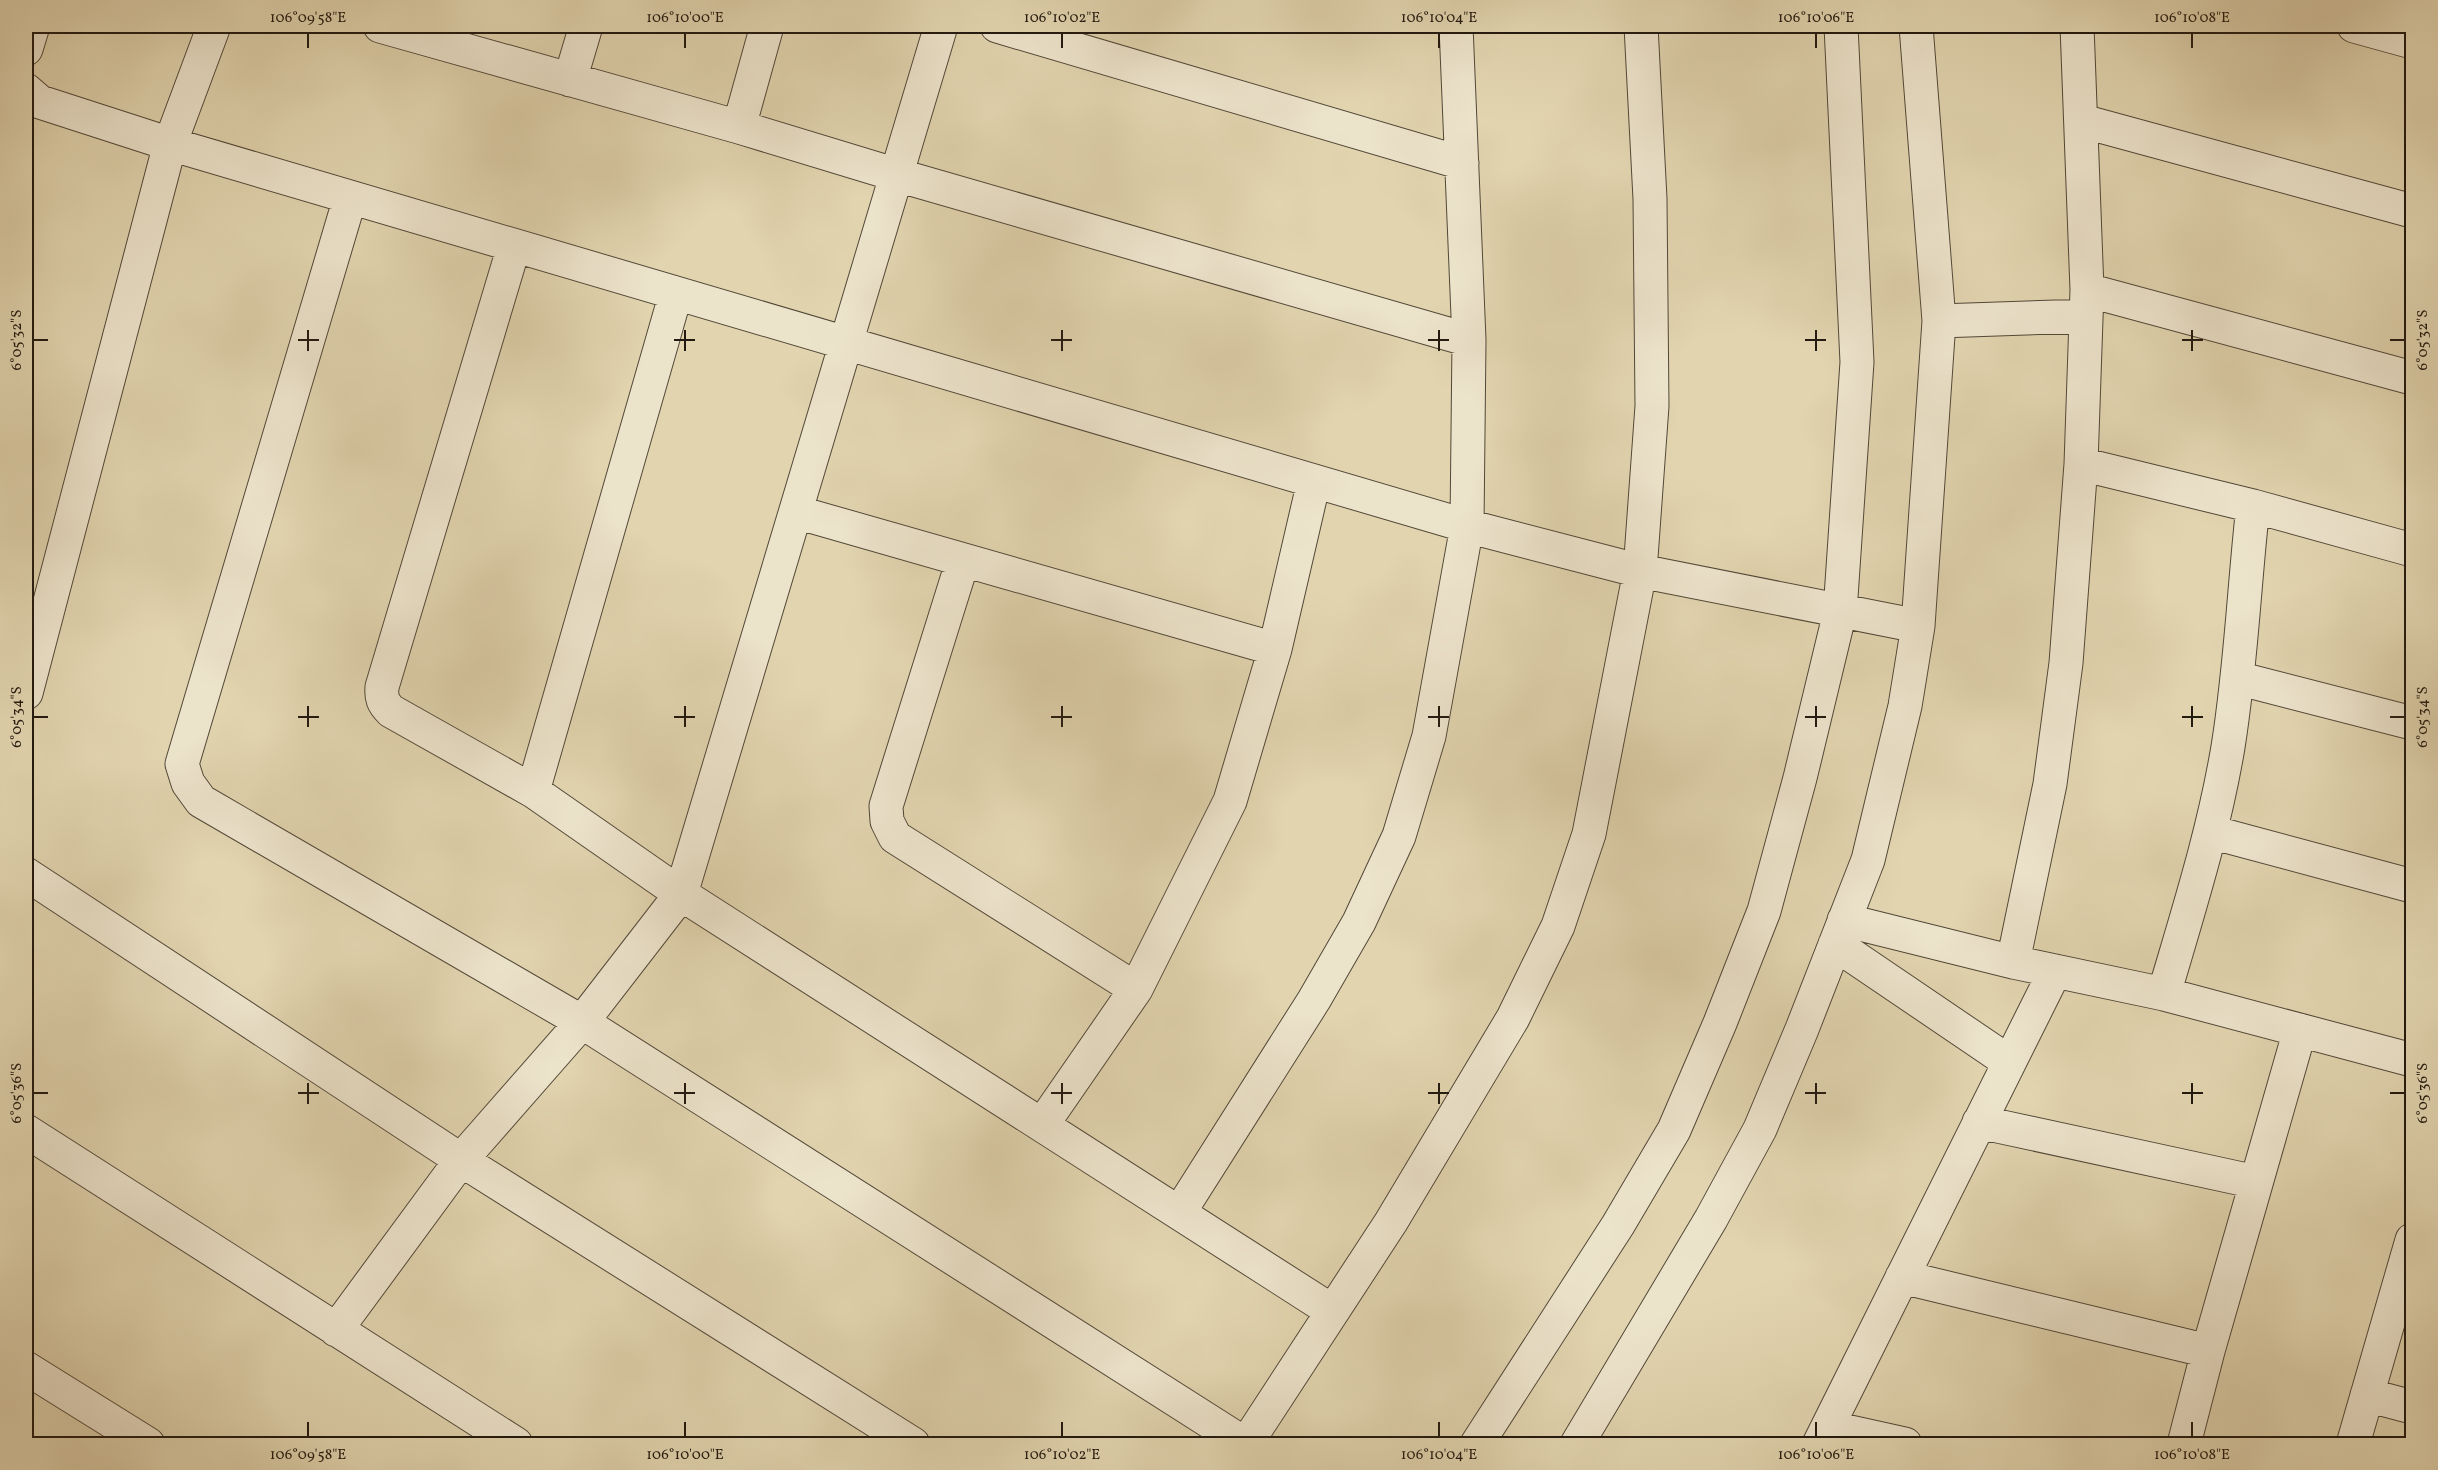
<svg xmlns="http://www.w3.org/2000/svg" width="2438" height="1470" font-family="Vollkorn,serif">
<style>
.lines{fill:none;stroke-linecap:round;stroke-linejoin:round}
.street-casing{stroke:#524838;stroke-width:35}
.street{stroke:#ece3cb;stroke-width:33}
.ticks{fill:none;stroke:#221910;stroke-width:2}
.neatline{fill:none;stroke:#221910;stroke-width:2}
.ticks-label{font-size:15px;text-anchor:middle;fill:#221910}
</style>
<rect width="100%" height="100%" fill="#e1d4af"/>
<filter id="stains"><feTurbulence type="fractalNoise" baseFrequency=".00333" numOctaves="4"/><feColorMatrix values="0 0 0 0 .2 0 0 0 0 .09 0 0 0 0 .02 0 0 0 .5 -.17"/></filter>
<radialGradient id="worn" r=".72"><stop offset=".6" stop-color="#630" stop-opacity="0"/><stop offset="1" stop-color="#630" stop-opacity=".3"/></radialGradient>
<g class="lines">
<defs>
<path id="street" d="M380,26l359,101 158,48 572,165
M997,26l465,137
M2354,26l58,16
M26,49l7,-23
M570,80l16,-54
M26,90l14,12 130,42 1297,382 173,45 278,55 21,-305 -23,-295
M2082,121l330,90
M739,127l28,-101
M350,198l-168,566 6,19 13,18 381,221 663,422
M514,246l-132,441c-1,11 1,16 9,24l142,80 148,103 651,417
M2087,290l325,88
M1939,321l147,-5
M2081,464l172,42 159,44
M796,512l479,137
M963,560l-77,246 1,15 8,16 241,152
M2237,678l175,45
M26,693l144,-549 44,-118
M533,791l143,-498
M2211,832l201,54
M26,874l435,286 452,284
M1844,920l169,42 151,32 248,66
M1835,944l174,118
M2013,962l37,-178 16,-121 15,-199 6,-174 -10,-264
M2164,994c24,-82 50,-163 64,-247 13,-80 16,-161 25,-241
M1979,1122l277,60
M1042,1125l94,-136 94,-188 45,-152 39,-168
M26,1131l490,313
M1179,1213l135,-213 45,-78 40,-86 30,-100 38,-210 2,-186 -13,-314
M1902,1277l306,74
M336,1330l125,-170 121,-138 99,-128 260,-868
M26,1368l122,76
M2367,1395l45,12
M1828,1427l77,17
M1246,1444l145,-222 122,-204 45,-92 31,-92 51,-263 12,-165 -2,-207 -9,-173
M1477,1444l141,-219 56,-95 46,-107 44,-112 36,-133 40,-166 17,-250 -16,-336
M1577,1444l134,-225 49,-90 42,-100 66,-169 37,-154 13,-80
M1819,1444l236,-473
M2184,1444l24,-93 92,-321
M2353,1444l59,-204"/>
</defs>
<use href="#street" class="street-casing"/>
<use href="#street" class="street"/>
</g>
<path class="ticks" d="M308,33v15M685,33v15M1062,33v15M1439,33v15M1816,33v15M2192,33v15M308,330v21M685,330v21M1062,330v21M1439,330v21M1816,330v21M2192,330v21M33,340h15M298,340h21M674,340h21M1051,340h21M1428,340h21M1805,340h21M2182,340h21M2390,340h15M308,706v21M685,706v21M1062,706v21M1439,706v21M1816,706v21M2192,706v21M33,717h15M298,717h21M674,717h21M1051,717h21M1428,717h21M1805,717h21M2182,717h21M2390,717h15M308,1083v21M685,1083v21M1062,1083v21M1439,1083v21M1816,1083v21M2192,1083v21M33,1093h15M298,1093h21M674,1093h21M1051,1093h21M1428,1093h21M1805,1093h21M2182,1093h21M2390,1093h15M308,1422v15M685,1422v15M1062,1422v15M1439,1422v15M1816,1422v15M2192,1422v15"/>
<rect width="2438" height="1470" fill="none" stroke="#e1d4af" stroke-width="66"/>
<rect x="33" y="33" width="2372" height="1404" class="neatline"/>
<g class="ticks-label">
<text x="308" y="22">106°09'58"E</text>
<text x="685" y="22">106°10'00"E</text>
<text x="1062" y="22">106°10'02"E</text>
<text x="1439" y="22">106°10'04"E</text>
<text x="1816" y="22">106°10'06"E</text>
<text x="2192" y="22">106°10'08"E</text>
<text transform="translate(16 340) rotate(-90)" y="5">6°05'32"S</text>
<text transform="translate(2422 340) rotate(-90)" y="5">6°05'32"S</text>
<text transform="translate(16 717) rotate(-90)" y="5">6°05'34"S</text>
<text transform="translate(2422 717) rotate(-90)" y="5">6°05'34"S</text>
<text transform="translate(16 1093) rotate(-90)" y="5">6°05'36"S</text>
<text transform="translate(2422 1093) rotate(-90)" y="5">6°05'36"S</text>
<text x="308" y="1459">106°09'58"E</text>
<text x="685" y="1459">106°10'00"E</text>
<text x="1062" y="1459">106°10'02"E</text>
<text x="1439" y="1459">106°10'04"E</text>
<text x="1816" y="1459">106°10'06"E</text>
<text x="2192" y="1459">106°10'08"E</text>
</g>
<rect width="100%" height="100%" filter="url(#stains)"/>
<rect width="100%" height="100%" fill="url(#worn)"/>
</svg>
